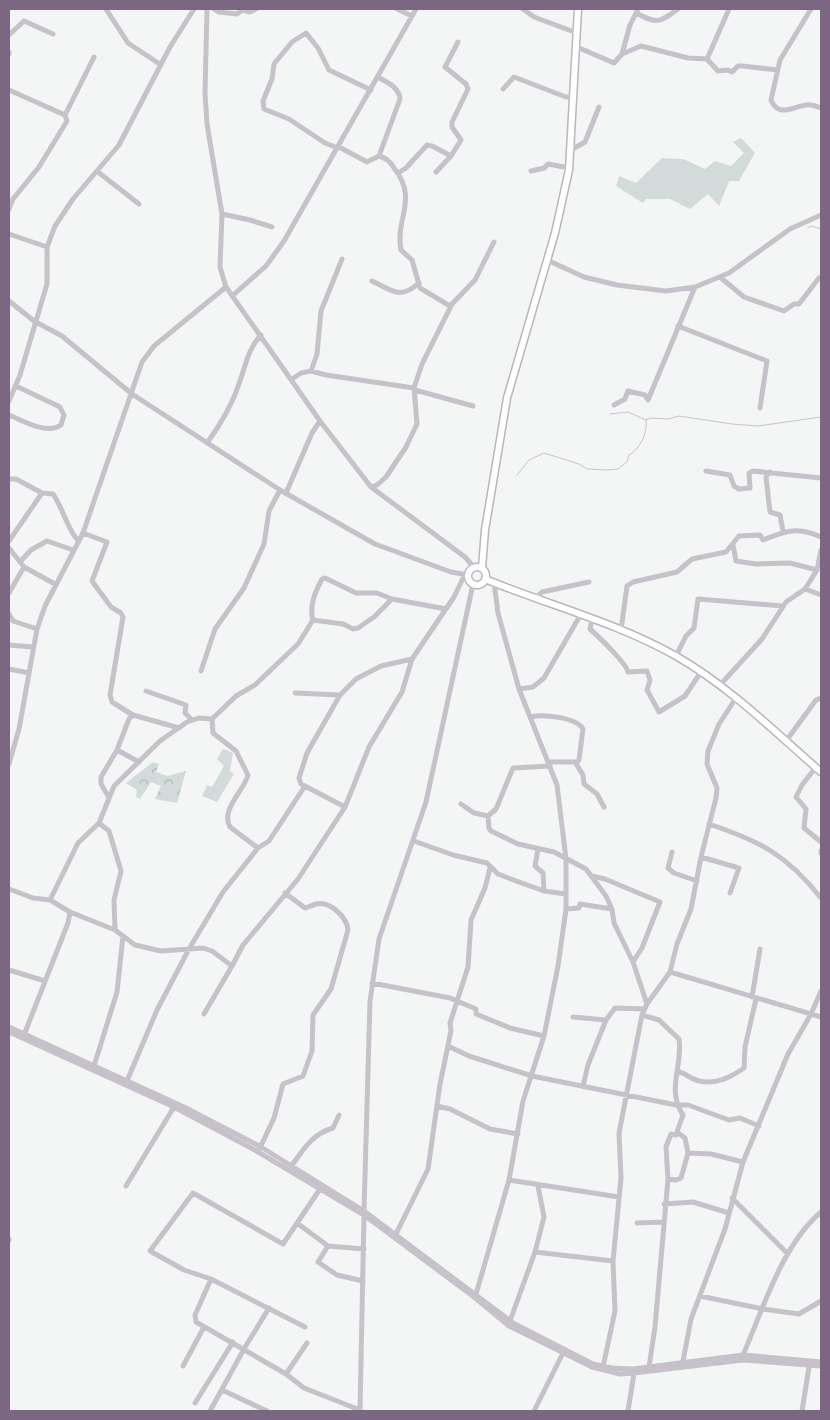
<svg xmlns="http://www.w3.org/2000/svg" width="830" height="1420" font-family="'Space Grotesk',sans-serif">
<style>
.green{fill:#d3dbda}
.forest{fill:url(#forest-crowns)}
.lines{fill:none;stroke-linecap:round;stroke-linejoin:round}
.stream{stroke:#c9c2ce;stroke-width:1}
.major-casing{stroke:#bbb5bc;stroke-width:9}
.minor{stroke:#c7c2c9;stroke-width:5}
.major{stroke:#fff;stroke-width:6}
</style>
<defs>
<pattern id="forest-crowns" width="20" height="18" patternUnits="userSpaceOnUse" patternTransform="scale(1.25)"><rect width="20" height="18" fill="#d3dbda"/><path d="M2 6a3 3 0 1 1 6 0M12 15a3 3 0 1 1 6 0" fill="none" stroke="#b0b5b6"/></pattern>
</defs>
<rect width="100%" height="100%" fill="#f3f6f4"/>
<path class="green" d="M741,138l14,15 -16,28h-10l-10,25 -11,-12 -18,15 -20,-10h-24l-3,4 -27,-17 3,-10 17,7 26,-25 21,1 22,10 10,-8 16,5 13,-13 -11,-11z
M223,749l10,4 -3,18 4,3 -17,28 -15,-6 5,-11 5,2 12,-21 -7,-7z"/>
<path class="forest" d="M153,762l6,2 -3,8 12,4 18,-5 -9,32 -22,-4 6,-13 -10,-4 -11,17 -4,-2 1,-7 -11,-7z"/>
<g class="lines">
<path class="stream" d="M808,228l3,-2 10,3
M610,414l18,-2 18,8 5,-2 17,1 11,-3 53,8 26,2 63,-9
M517,475l12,-15 15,-7 35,11 8,5 20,1 11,-1 9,-7 2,-7c11,-6 19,-22 17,-35"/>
<defs>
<path id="major" d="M468 576a9 9 0 1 1 18 0a9 9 0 1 1-18 0Z
M482,568l3,-38 22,-132 48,-165 14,-63 9,-161
M485,579c63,26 131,43 191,77 54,31 99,76 145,116"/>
</defs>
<use href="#major" class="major-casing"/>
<path class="minor" d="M106,9l22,34 33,22
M207,9l-2,84 2,31 15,90 -2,53 6,20 94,134 51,66 94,70 9,10
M214,9l5,3 18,2 5,-4 8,2 6,-3
M397,9l15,7
M523,9l11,8 43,16
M811,9l-31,51 -9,40c8,18 21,7 35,5 5,-1 10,1 15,3
M636,13c21,11 23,10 42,-4
M9,35l15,-14 29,13
M577,47l37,16 8,-9 8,-29 8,-16
M9,54v-2
M622,54l19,-8 47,12 19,1 11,12 10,-1 4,2 6,-6h5l35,4
M707,59l22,-50
M503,89l11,-12 52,20h8
M9,90l56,25 2,6 -28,46 -26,32 -4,10
M65,115l29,-58
M339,147l28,15 12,-6 21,-57c-1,-12 -12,-16 -22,-22
M338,148l-13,-5 -36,-24 -25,-10 -1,-8 9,-22 2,-15 18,-22 14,-9 12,15 11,22 42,20
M571,150l14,-8 14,-35
M379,156c7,2 12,6 15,12 25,32 1,49 7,82l11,10 8,28 30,18
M531,171l13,-3 4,-4 21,4
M98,172l41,32
M436,172l15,-16 10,-16 -9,-13v-5l16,-33 -2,-5 -21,-17 13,-25
M398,173l8,-5 21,-23 5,1 19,10
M222,214l28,6 22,7
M9,234l38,13
M547,260l37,17 33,8 49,6 29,-4 34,-14 61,-44 31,-14
M720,277l24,20 40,14 10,-7h5l20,-26
M372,281c21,10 28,19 47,2
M232,296l34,-30 18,-25 132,-232
M9,301l25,20 28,15 70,58 148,96 95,54 76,28 17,3
M678,326l89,35 -7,47
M311,371l6,-17 4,-43 21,-52
M292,379l9,-6 10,-2 15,4 88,13
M415,390l58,16
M9,401l11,-26 27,-91v-37l8,-21 18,-27 46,-54 51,-98 24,-38
M614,405l11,-6 3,-8 17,4 3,5 47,-113
M9,415c14,6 38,20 52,10l3,-10 -4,-8 -44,-21
M207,443c14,-19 26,-40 33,-62 6,-17 8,-32 21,-46
M706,471l24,4 4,11 5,3 11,-1 -1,-15 4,-2 68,7
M770,472l-4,5 4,35 10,3 3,16
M9,479h7l26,14 11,1c9,12 16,39 25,46
M371,487l6,-2 9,-8 20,-30 11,-23 -3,-36 8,-24 30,-60 23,-24 19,-38
M286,493l26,-60 8,-12
M83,533l24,9 -15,39 19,26 10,6 2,4 -13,78 2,7 21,13 46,13
M9,541l33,-48
M733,545l3,16 20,3 34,-1 27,7
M9,548l15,19 31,17
M20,562l11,-12 16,-9 26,9
M805,589l16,6
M9,593l15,-26
M536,598l6,-6 47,-10
M9,614l4,7 24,8
M592,619l-2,10c8,7 37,35 38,43l19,-1 3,9 -3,10 12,22 26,-16 16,-24
M313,620c-4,-14 2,-28 9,-41l3,-1 31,15h21l15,6
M621,630l6,-44 6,-4 44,-10 15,-13 34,-7 13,-16 21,-1 3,5c22,-9 35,-14 58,-3
M9,645l24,2
M676,656l10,-20 8,-8 4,-29 85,7
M9,669l20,4
M201,671l14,-42 29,-41 20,-44 5,-33 11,-21
M720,685l42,-46 24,-37 19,-13 12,-19 4,-20
M519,689l14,-2 11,-9 37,-64
M146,691l40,14 -1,8 7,7
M295,693l45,2 16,-16 25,-13 31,-7
M340,695l-33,58 -8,25 2,6 44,23
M530,717c13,-3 46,0 53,12l-4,31 -2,2h-28
M212,719l1,14 23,18 12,24c-4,16 -28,35 -18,52l28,21
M786,741l30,-41 5,-2
M117,750l22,12
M575,762l8,13 1,9 13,10 7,13
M9,764l10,-35 18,-100 8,-23 38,-73 59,-171 12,-16 72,-59
M550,766l-37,2 -17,41 -8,7 1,12 2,3 27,13 36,8 32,17 20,27 6,13 2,14 19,39 14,42
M816,767l-14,18 -6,12 10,12 -2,19 17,14
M108,796l-7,-12v-7l16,-27 12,-31 4,-4
M461,804l13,9 14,3
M99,823l10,8 12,40 -7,29 1,30
M709,824c51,17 78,31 112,74
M414,841l39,14 34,8 11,11 18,7 28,10 22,3
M538,849l-3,17 8,7 1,18
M821,851v2
M672,852l-4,16 6,5 23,8
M701,857l38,11 -9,25
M592,876l13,3 55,23 -18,46 -9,14
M9,889l24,9 17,2
M566,909l13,-1 1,-4 32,5
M70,912l45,18 20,15 26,6 42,-3 9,3 20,15
M9,970l36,11
M670,972l151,45
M372,983l78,15 26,11v5l34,14 34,8
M752,997l8,-48
M204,1014l28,-48 11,-21 55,-66 47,-72 24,-60 33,-55 10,-33 42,-62 11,-23
M642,1015l17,5 20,19c4,27 -13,51 4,76l-6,17 8,6 3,15 -7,25 -5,2 -8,-1 -13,148 -6,40
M573,1017l33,3 9,-12 30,1
M9,1027l175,80 77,40 103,64 149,112 80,41 19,4 21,1 110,-14 78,7
M9,1032l165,75 79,42 111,66 110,82 35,29 83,41 28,7 14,-1 109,-13 78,6
M24,1035l44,-112 2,-11 -20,-12 28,-57 21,-20 15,-37 46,-45 27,-19 12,-4 13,1 24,-23 19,-11 43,-41 15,-24 30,4 10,5 5,-1 16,-11 18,-18 54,10
M448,1046l21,10 63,20 144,29h12l41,15 11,-2 19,8
M94,1066l23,-74 6,-56
M677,1071c8,2 14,8 22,10 17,4 32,-4 45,-13l1,-21 11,-48
M127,1081l30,-71 32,-61 34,-57 35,-44 11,-7 36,-55
M583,1086l5,-21 18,-45
M437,1106l13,3 40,20 28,5
M259,1150l15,-32 9,-34 20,-8 9,-25 1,-36 18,-26 17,-59c-1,-13 -18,-29 -32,-26 -4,1 -7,3 -11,4l-20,-15
M688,1153l23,1 32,8
M292,1165c12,-16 20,-31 41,-37l6,-13
M668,1179l-2,-32 5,-13 5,1 1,-3
M509,1180l110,17
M126,1186l48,-79
M732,1198l56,56
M664,1204l29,-2 36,11
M364,1211l6,-210 9,-62 47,-137 47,-218
M297,1223l31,23 36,3
M637,1223l27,-1
M396,1234l32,-65 12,-85 11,-53 -1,-8 18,-56 3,-47 14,-32 5,-20
M9,1240v-1
M328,1246l-10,16 19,13 26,6
M535,1252l9,-35 -6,-31
M211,1279l-16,36 1,7 90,52 18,14 56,22
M476,1294l33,-114 14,-79 21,-65 14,-70 8,-57v-50l-9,-74 -38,-96 -21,-76 -4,-31
M700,1296l63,13 36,5 22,-13
M510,1321l25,-69 78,9
M305,1327l-94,-48 -27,-9 -34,-19 43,-58 90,51 37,-55
M743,1355c20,-46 39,-110 78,-143
M683,1361l8,-42 34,-90 18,-67 45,-108 23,-40 10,-23
M183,1366l21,-39
M603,1367l12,-56 -2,-50 8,-83 -2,-45 23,-118 5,-11 23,-32 7,-28 14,-35 10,-52 15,-59 1,-10 -10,-24 1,-13 11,-27 17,-26
M286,1374l21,-31
M222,1390l45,21
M195,1403l38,-61
M210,1411l34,-62 25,-41
M360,1411l4,-196
M534,1411l29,-58
M628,1411l6,-38
M802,1411l7,-44"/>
<use href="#major" class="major"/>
</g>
<rect width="830" height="1420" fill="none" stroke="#7c6782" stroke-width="20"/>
</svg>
